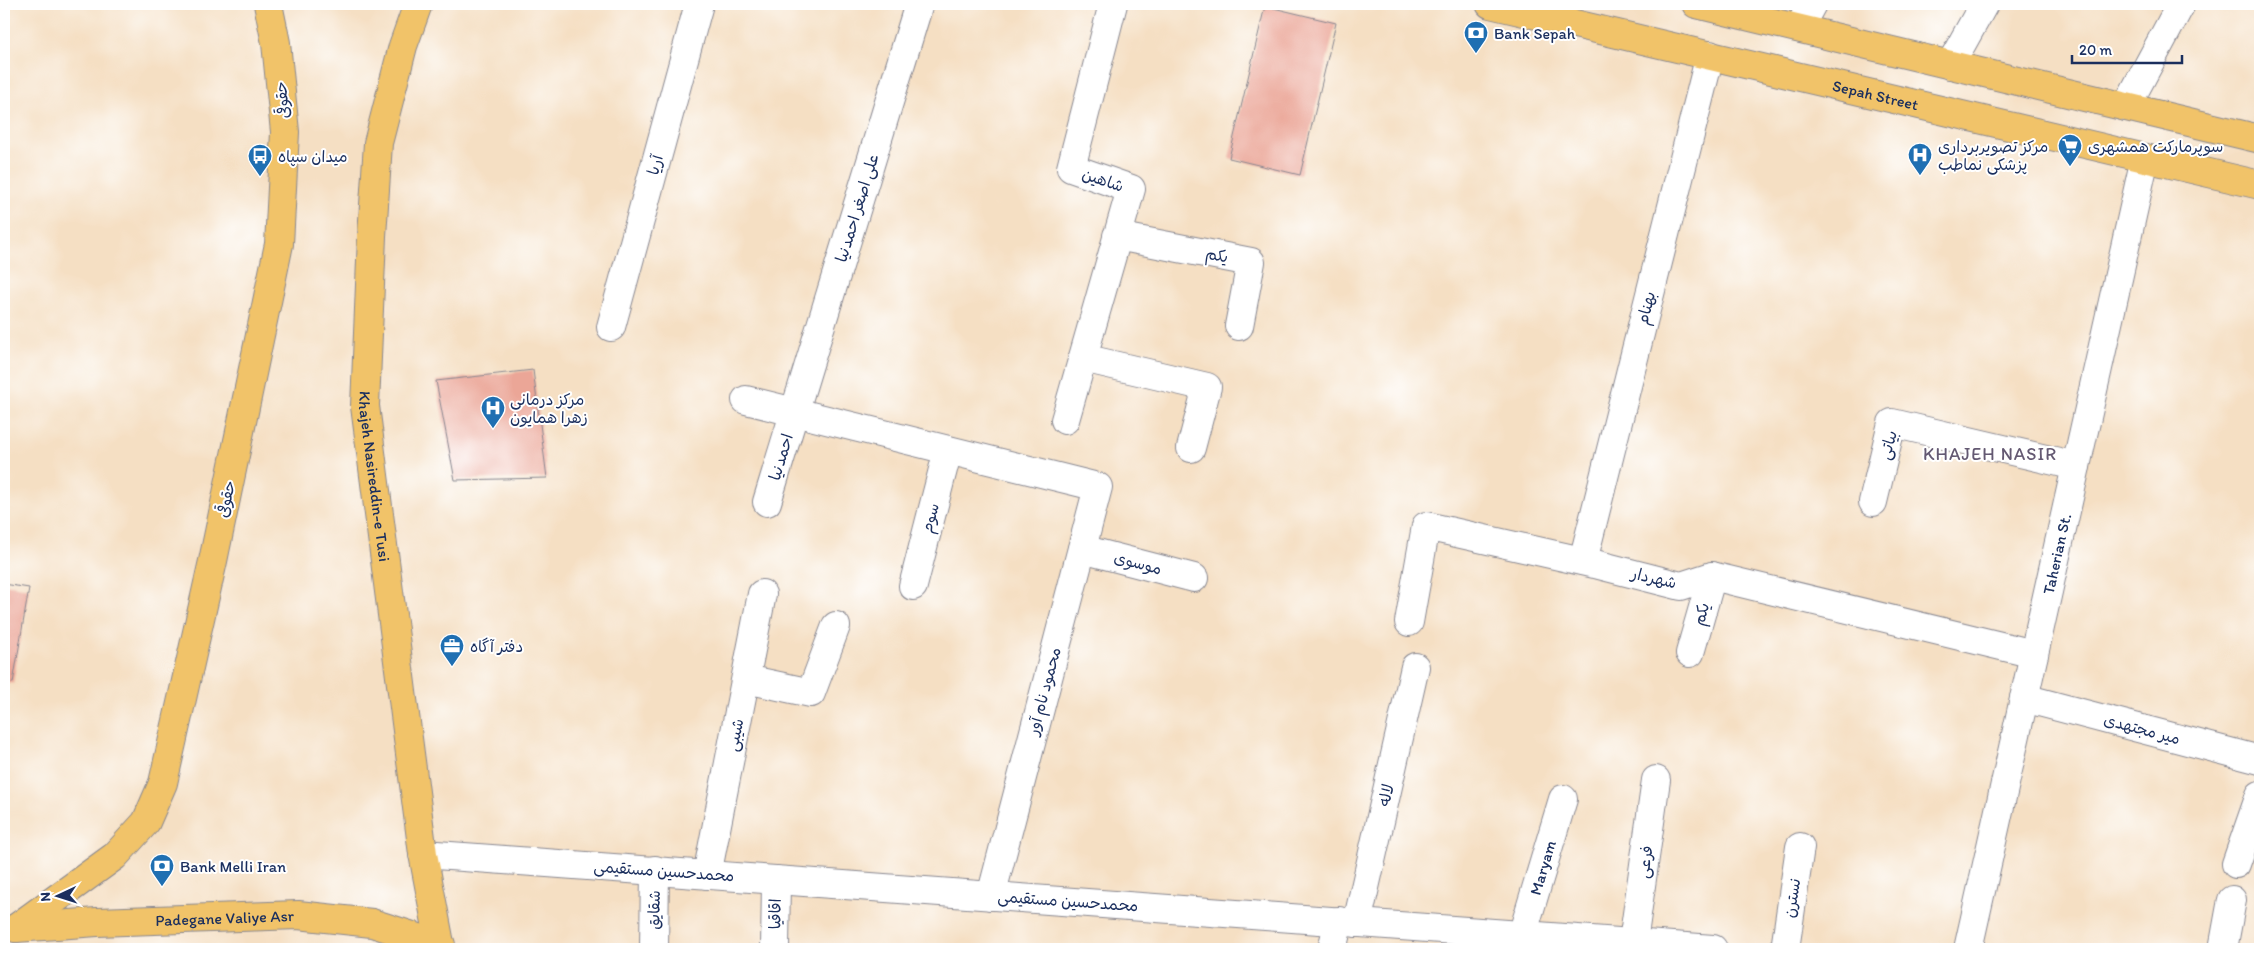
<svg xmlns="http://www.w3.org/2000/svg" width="2264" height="953" font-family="Itim,'Playpen Sans Arabic',sans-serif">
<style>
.building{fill:#eba697}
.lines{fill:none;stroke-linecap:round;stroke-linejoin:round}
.minor-casing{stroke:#888790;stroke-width:30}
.major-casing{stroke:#888790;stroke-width:30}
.minor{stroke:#fff;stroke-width:28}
.major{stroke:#f1c369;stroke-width:28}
.labels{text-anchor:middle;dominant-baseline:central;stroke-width:4;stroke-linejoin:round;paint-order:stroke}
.poi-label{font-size:16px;fill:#1b2f5e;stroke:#fff;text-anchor:start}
.street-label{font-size:16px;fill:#1b2f5e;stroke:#fff}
.neighbourhood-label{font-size:18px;letter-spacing:1px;fill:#645972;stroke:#fff}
</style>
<rect width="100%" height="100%" fill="#fff"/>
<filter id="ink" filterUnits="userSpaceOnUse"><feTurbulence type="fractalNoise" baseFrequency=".02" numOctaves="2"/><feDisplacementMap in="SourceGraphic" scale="10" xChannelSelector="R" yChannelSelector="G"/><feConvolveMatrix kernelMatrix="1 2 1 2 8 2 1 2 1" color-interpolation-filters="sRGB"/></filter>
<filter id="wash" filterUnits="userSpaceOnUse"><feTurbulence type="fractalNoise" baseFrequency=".0096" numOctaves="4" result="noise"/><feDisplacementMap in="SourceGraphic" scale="20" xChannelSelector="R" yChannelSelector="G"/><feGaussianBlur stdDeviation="1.12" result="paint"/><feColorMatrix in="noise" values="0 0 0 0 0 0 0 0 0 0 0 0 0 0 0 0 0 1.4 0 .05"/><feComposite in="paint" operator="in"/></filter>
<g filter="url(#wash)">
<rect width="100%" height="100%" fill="#f5dfc3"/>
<g id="blocks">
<path class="building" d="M1265,6l71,17 -36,152 -71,-17z
M533,370l14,108 -92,2 -19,-99z
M4,584l25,4 -16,95 -9,-1z"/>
</g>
</g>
<g filter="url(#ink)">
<use href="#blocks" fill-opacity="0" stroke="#888790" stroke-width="1"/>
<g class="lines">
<defs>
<g id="minor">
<path d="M1799,28l13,-24"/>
<path d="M1950,65l34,-61"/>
<path d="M2126,107l55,-103"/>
<path d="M1117,236l134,26 -12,64"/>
<path d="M611,327l88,-323"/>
<path d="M1083,358l124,29 -16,61"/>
<path d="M746,400l352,87 -107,409"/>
<path d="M1065,420l66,-231 -60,-21 42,-164"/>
<path d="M767,502l152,-498"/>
<path d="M1873,502l19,-79 184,43"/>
<path d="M1082,549l112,29"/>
<path d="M1583,561l127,-506"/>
<path d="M913,586l35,-136"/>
<path d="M1409,622l17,-96 169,38 86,22 31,-10 322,78"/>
<path d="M1690,653l22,-77"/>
<path d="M746,679l65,14 25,-67"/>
<path d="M2024,698l236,62"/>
<path d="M423,854l1290,95"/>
<path d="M2236,864l24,-69"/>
<path d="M707,875l55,-281"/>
<path d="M1357,923l58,-256"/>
<path d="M654,949l1,-79"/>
<path d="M775,949l1,-69"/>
<path d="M1332,949l7,-28"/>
<path id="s1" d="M1518,949l45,-150"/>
<path d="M1632,949l24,-169"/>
<path d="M1785,949l15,-102"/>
<path id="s2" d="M1968,949l177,-791"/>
<path d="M2223,949l9,-49"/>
</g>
<g id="major">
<path id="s3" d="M418,4l-15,42 -25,97 -6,93 -7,170 58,448 18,95"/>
<path id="s4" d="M1490,4l770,181"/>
<path d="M1696,4l564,135"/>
<path d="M16,928l99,-72 31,-34 17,-39 50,-222 66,-317 6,-112 -9,-89 -8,-39"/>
<path id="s5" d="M16,928l81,-6 201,-7 74,8 69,22"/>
</g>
</defs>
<use href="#minor" class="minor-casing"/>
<use href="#major" class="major-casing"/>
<use href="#minor" class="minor"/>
<use href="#major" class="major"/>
</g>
</g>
<defs>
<symbol id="bank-pin" viewBox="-11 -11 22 30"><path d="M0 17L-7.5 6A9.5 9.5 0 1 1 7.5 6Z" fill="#1f6fb2" stroke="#fff"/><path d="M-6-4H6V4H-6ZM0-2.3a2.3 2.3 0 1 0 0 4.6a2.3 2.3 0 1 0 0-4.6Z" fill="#fff"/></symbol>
<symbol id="supermarket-pin" viewBox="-11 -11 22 30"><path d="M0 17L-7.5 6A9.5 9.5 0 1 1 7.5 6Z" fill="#1f6fb2" stroke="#fff"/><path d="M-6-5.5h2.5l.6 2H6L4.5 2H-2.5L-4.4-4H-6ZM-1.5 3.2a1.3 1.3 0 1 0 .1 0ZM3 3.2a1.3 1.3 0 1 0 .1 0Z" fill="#fff"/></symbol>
<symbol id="hospital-pin" viewBox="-11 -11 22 30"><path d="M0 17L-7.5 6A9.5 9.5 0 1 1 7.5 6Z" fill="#1f6fb2" stroke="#fff"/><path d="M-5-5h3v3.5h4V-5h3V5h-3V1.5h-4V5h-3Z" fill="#fff"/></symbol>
<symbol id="bus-pin" viewBox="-11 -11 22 30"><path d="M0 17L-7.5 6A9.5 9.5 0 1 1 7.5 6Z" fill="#1f6fb2" stroke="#fff"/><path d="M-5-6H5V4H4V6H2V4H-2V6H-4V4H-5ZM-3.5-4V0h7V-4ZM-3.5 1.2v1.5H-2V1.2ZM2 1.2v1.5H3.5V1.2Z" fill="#fff"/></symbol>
<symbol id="office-pin" viewBox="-11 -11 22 30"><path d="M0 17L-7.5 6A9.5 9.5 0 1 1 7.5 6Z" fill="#1f6fb2" stroke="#fff"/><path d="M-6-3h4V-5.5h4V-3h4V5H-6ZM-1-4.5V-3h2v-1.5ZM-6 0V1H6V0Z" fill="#fff"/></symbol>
</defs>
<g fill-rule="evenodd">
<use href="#bank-pin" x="1462" y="19" width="28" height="38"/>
<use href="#supermarket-pin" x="2056" y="132" width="28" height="38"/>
<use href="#hospital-pin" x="1906" y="141" width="28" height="38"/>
<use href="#bus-pin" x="246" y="142" width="28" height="38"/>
<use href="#hospital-pin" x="479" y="394" width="28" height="38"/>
<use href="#office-pin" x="438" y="632" width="28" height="38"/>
<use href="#bank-pin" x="148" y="852" width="28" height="38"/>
</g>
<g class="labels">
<g class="poi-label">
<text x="1494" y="33">Bank Sepah</text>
<text x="1938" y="146">مرکز تصویربرداری<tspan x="1938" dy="18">پزشکی نماطب</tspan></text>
<text x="2088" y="146">سوپرمارکت همشهری</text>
<text x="278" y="156">میدان سپاه</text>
<text x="510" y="399">مرکز درمانی<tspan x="510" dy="18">زهرا همایون</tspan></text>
<text x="470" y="646">دفتر آگاه</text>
<text x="180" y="866">Bank Melli Iran</text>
</g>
<g class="street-label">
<text stroke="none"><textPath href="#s4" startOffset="396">Sepah Street</textPath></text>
<text transform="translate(282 100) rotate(-96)">حقوقی</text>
<text transform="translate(655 165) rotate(-75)">آریا</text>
<text transform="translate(1103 180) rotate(19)">شاهین</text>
<text transform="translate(857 208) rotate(-73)">علی اصغر احمدنیا</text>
<text transform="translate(1217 255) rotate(11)">یکم</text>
<text transform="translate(1646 308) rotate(-76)">بهنام</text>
<text transform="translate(1888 445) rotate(-74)">بیاتی</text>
<text transform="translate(781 457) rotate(-73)">احمدنیا</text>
<text stroke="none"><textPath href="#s3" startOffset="479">Khajeh Nasireddin-e Tusi</textPath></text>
<text transform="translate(226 499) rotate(-78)">حقوقی</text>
<text transform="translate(930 518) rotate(-75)">سوم</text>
<text stroke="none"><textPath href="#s2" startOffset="405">Taherian St.</textPath></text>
<text transform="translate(1138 563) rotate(15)">موسوی</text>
<text transform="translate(1654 578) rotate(13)">شهردار</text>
<text transform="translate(1701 614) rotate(-74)">یکم</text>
<text transform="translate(1044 691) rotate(-75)">محمود نام آور</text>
<text transform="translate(2142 729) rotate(15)">میر مجتهدی</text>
<text transform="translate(735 735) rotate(-79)">شیبی</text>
<text transform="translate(1386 795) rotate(-77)">لاله</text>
<text transform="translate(1645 862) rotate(-82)">فرعی</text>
<text stroke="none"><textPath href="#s1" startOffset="85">Maryam</textPath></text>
<text transform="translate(664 871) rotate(4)">محمدحسین مستقیمی</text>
<text transform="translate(1792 898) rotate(-81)">نسترن</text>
<text transform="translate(1068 901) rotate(4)">محمدحسین مستقیمی</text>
<text transform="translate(654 910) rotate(-89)">شقایق</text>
<text transform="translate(775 914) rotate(-89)">اقاقیا</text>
<text stroke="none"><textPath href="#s5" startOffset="209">Padegane Valiye Asr</textPath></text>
</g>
<g class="neighbourhood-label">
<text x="1990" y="454">KHAJEH NASIR</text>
</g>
</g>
<rect width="2264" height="953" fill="none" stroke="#fff" stroke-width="20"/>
<g transform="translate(58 896) rotate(266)" stroke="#ffffff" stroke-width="4" paint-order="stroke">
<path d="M0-4L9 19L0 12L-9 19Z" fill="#1b2f5e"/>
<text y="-8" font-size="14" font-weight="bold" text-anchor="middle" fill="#1b2f5e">N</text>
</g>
<path d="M2072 55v8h110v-8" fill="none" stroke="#1b2f5e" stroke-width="2.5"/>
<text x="2079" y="55" font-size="15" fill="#1b2f5e" stroke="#ffffff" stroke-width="4" paint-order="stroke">20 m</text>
</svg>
